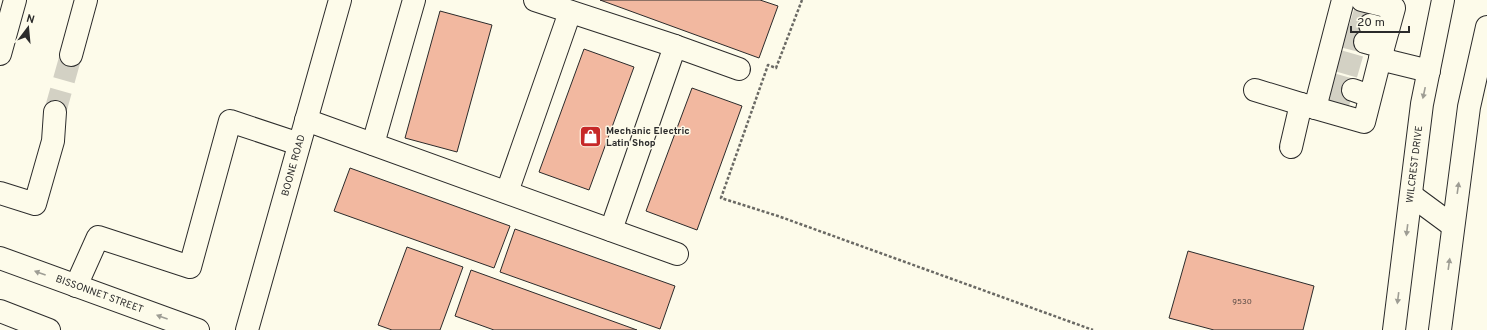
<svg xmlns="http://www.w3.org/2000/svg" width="1487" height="330" font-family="Overpass,sans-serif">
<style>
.building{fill:#f2b8a0;stroke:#2b2b2b}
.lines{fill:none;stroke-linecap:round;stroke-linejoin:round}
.minor-tunnel{stroke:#d3d1c4;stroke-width:22;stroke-dasharray:22 11;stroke-linecap:butt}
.minor-casing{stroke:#2b2b2b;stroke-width:24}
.major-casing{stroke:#2b2b2b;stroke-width:24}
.path{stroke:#6a6964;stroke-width:2.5;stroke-dasharray:3 2;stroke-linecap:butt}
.minor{stroke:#fdfbea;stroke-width:22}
.major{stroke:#fdfbea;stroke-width:22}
.oneway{fill:#9e9d94}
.labels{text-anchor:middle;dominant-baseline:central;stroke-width:3;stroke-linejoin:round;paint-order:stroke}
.number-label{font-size:8px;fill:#5d4e48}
.poi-label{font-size:10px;font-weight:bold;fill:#2b2b2b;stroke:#fdfbea;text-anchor:start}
.street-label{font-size:10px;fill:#2b2b2b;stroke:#fdfbea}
</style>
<rect width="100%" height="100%" fill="#fdfbea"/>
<path class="building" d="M600,0h160l18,6 -19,52z
M440,11l52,14 -35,127 -52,-14z
M584,49l50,18 -45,123 -50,-18z
M692,88l50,18 -45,124 -51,-19z
M350,168l160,58 -16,42 -160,-57z
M515,229l160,57 -15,43 -160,-57z
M407,247l56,20 -23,63h-48l-14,-5z
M1188,251l126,35 -11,44h-89l-45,-12z
M471,270l166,60h-143l-39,-14z"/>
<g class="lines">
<path class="minor-tunnel" d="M1351,19l19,6
M1345,37l20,5
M1339,61l21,6
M1332,84l21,6
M1329,100l20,6
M55,112l16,-57"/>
<defs>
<g id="minor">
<path d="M535,0l140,46"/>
<path d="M1362,0l32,8 -14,51"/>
<path d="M1370,25l18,5"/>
<path d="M1365,42l18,5"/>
<path d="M0,54l15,-54"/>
<path d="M71,55l15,-55"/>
<path d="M1255,90l46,14"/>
<path d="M1353,90l17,6"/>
<path d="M1315,108l28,-108"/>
<path d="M306,120l371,134"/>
<path d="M373,144l41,-144"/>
<path d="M1291,147l10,-43 63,18 16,-63 49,12"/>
<path d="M507,192l63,-180"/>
<path d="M0,193l35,11 18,-63 2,-29"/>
<path d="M611,230l64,-184 64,23"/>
<path d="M76,286l22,-49 92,30 40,-146 69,23"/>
<path id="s1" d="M247,330l93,-330"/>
</g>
<g id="major">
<path d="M1411,195l42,31"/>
<path id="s2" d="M0,258l198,72"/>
<path d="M0,311l49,19"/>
<path id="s3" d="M1394,330l28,-226 21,-104"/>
<path d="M1440,330l29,-223 18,-80"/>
</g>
</defs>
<use href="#minor" class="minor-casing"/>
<use href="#major" class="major-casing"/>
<path class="path" d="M802,0l-26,68 -8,-3 -47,133 57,18 315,114"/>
<use href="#minor" class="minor"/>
<use href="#major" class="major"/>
</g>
<defs><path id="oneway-solid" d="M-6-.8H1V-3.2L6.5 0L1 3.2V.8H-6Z"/></defs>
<g class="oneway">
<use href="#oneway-solid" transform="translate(1424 93) rotate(102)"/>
<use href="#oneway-solid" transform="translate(1458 188) rotate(-82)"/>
<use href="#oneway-solid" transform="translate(1407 230) rotate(97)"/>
<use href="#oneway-solid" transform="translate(1449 264) rotate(-82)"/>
<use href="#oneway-solid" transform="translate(40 273) rotate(-160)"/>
<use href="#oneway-solid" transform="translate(1398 298) rotate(97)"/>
<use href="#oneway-solid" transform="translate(162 317) rotate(-160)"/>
</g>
<defs>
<symbol id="shop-square" viewBox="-11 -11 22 22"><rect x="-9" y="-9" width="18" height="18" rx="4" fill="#c62828" stroke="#fdfbea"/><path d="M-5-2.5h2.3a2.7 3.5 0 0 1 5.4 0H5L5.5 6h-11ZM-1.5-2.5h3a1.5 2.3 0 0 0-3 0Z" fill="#fff"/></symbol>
</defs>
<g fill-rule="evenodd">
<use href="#shop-square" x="578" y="124" width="25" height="25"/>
</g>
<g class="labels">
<g class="number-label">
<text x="1242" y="302">9530</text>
</g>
<g class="poi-label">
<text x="606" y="131">Mechanic Electric<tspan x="606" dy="12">Latin Shop</tspan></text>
</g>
<g class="street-label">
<text stroke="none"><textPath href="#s3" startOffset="167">WILCREST DRIVE</textPath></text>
<text stroke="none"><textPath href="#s1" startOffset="171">BOONE ROAD</textPath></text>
<text stroke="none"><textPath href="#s2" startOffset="106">BISSONNET STREET</textPath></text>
</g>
</g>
<g transform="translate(28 28) rotate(16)" stroke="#fdfbea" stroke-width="3" paint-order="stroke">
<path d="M0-3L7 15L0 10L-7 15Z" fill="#2b2b2b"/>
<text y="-6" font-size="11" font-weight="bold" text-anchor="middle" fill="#2b2b2b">N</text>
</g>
<path d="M1351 26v6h58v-6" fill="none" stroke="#2b2b2b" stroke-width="2"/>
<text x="1357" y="26" font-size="12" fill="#2b2b2b" stroke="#fdfbea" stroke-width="3" paint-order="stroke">20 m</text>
</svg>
